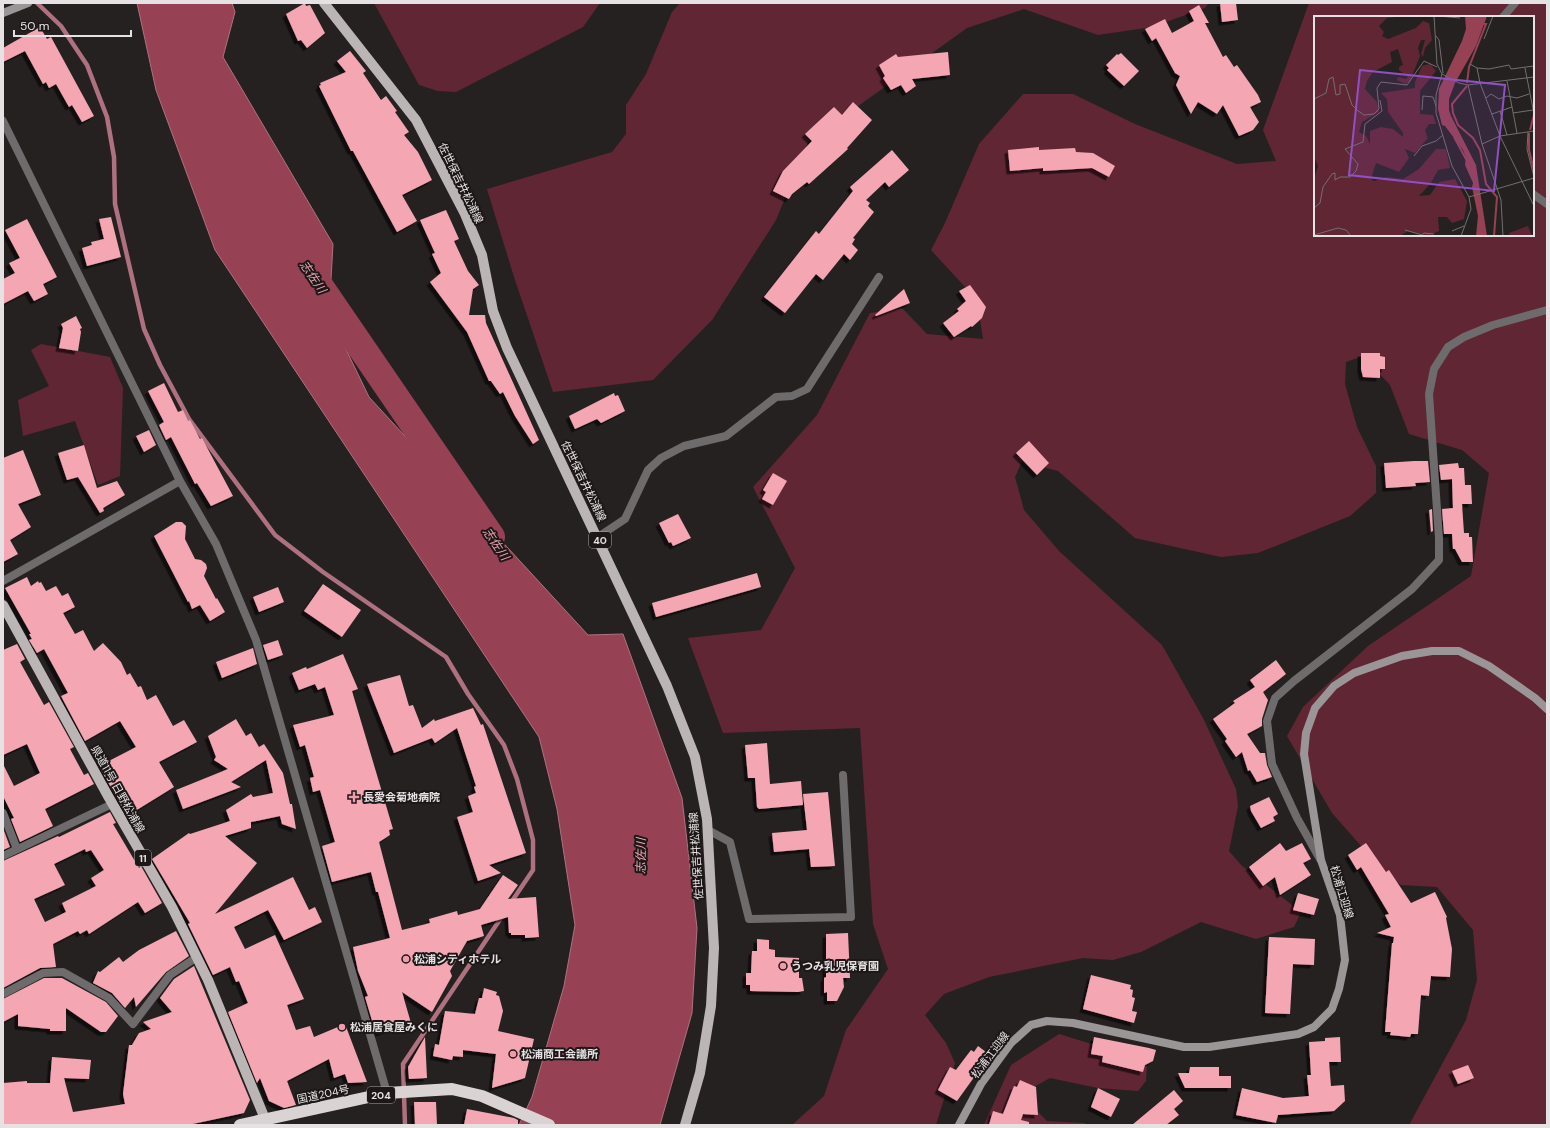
<svg xmlns="http://www.w3.org/2000/svg" width="1550" height="1128" font-family="'DM Sans','Noto Sans JP',sans-serif">
<style>
.green{fill:#612634;fill-rule:evenodd}
.water{fill:#974154;stroke:#af717f}
.lines{fill:none;stroke-linecap:round;stroke-linejoin:round}
.stream{stroke:#af717f;stroke-width:4.5}
.river{stroke:#974154;stroke-width:28}
.building{fill:#f4a6b3;fill-rule:evenodd;filter:url(#shadow)}
.street{stroke:#6e6b6c;stroke-width:8}
.secondary{stroke:#9a9596;stroke-width:8}
.primary{stroke:#bcb5b6;stroke-width:10}
.highway{stroke:#dad3d4;stroke-width:12}
.poi-dot{fill:#f39aaa;stroke:#1d1718;stroke-width:1.5}
.labels{text-anchor:middle;dominant-baseline:central;stroke-width:4;stroke-linejoin:round;paint-order:stroke}
.shield{fill:#1d1718;stroke:#aaa5a6;stroke-width:1}
.shield-label{font-size:10px;font-weight:bold;fill:#e6e2e3}
.street-label{font-size:11px;fill:#e6e2e3;stroke:#1d1718}
.poi-label{font-size:11px;font-weight:bold;fill:#e6e2e3;stroke:#1d1718;text-anchor:start}
.water-label{font-size:12px;font-style:italic;fill:#f0a7b3;stroke:#1d1718}
.inset-river{fill:none;stroke:#974154;stroke-width:2}
.inset-road{fill:none;stroke:#736e6f;stroke-width:1}
.view{fill:#9050c6;fill-opacity:0.15;stroke:#9050c6;stroke-width:2}
.inset-edge{fill:none;stroke:#e6e2e3;stroke-width:2}
</style>
<defs>
<filter id="shadow"><feDropShadow dx="-3.5" dy="3.5" stdDeviation="0" flood-color="#0009"/></filter>
</defs>
<rect width="100%" height="100%" fill="#262121"/>
<path class="green" d="M374,3h226l-17,24 -127,65 -18,-1 -19,-6z
M680,3h529l-4,5 -53,19 -54,8 -74,-26 -57,19 -159,114 -32,78 -64,100 -59,60 -100,12 -39,-115 -27,-88 125,-37 14,-18v-29l20,-31 26,-62z
M1309,3h238v1122h-138l57,-105 11,-40 -4,-50 -36,-43 -36,-2 -16,-12 -53,-60 -45,-77 16,-29 65,-61 103,-70 18,-103 -27,-23 -53,-16 -19,-49 -27,-29 -17,6 -1,22 12,43 19,39v27l-26,23 -92,37 -37,4 -86,-19 -77,-67 -36,-10 -7,16 9,33 35,41 103,94 41,73 33,71 2,17 -9,45 12,14 60,47 -7,15 -38,12 -55,-17 -60,30 -28,8 -30,-2 -94,19 -45,17 -19,21 21,28 9,20 -19,62h-144l32,-29 22,-66 42,-61 -15,-45 -13,-196 -137,5 -35,-95 73,-8 34,-62 -42,-81 64,-72 53,-102 32,-5 25,26 56,5 -6,-39 -46,-50 14,-27 34,-79 44,-50h50l62,30 102,40 39,-3 -13,-31zM1315,17h218v218h-218z
M41,344l69,13 13,31 -3,88 -22,9 -23,-64 -52,15 -5,-36 31,-14 -18,-36z
M1059,1034l88,27 -1,20 -8,10 -40,-3 -48,-10 -18,10v18l15,15 37,2 4,2h-104l27,-60z"/>
<path class="water" d="M137,3h95l3,9 -12,45 110,187 -4,70 40,83 219,238 35,-1 59,164 15,130 -5,85 -32,112h-141l13,-28 32,-111 11,-61 -18,-116 -18,-72 -324,-487 -59,-160z"/>
<g class="lines">
<path class="stream" d="M37,3l24,23 26,39 20,52 7,40 1,47 29,125 16,36 29,54 86,116 48,37 123,85 22,37 36,51 13,34 16,61v30l-23,34
M405,1125l-2,-61 100,-149"/>
<path class="river" d="M309,271l182,266"/>
</g>
<path class="building" d="M305,3l1,3 4,-1 15,28 -18,15 -6,-8 -3,1 -12,-27z
M1220,3h16l2,17 -16,2z
M1199,5l10,18h-4l18,34 3,-2 8,12 3,-2 21,30 3,7 -11,5 9,15 -6,8 -14,6 -16,-31 -6,9 -19,-12 -7,12 -15,-29 4,-9 -5,-3 -19,-35 -4,3 -7,-12 20,-10 7,14 22,-12 -5,-10z
M40,27l7,12 4,-2 43,79 -12,6 -10,-17 -3,2 -13,-23 -7,4 -3,-6 -3,2 -18,-33 -22,11v-14z
M350,51l16,20 -3,2 18,27 5,-4 11,15 -2,1 14,20 -5,3 14,17 14,28 -30,15 15,26 -20,11 -44,-81h-2l-32,-65 2,-1 -1,-2 26,-11 -9,-11z
M948,52l2,23 -38,4 4,7 -10,7 -5,-8 -10,5 -8,-12 2,-2 -6,-11 17,-11 2,3z
M1121,53l18,18 -15,15 -17,-16 2,-2 -3,-3 11,-11 1,1z
M853,102l19,18 -25,28 1,1 -39,35 -2,-2 -15,12 -3,5 -16,-8 10,-20 29,-30 -7,-7 29,-27 8,8z
M1039,147v3l36,-2 1,4 17,1 22,13 -6,11 -17,-9 -49,3v-3l-33,3 -2,-21z
M892,150l17,20 -20,17 -4,-5 -19,18 4,3 -2,3 6,6 -21,26 2,1 -3,5 6,6 -8,10 -6,-6 -21,26 -7,-6 -31,39 -21,-16 52,-66 3,3 34,-43 -3,-4z
M446,210l13,29 -5,2 14,30 11,14 -6,4 -4,26h16l1,8 53,117 -6,4 -18,-28 -12,-24 -3,2 -9,-13h-2l-22,-49 -37,-50 11,-9 -9,-19 3,-1 -15,-33z
M111,217l10,40 -34,9 -5,-18 10,-3 -1,-3 13,-3 -5,-20z
M27,219l30,58 -14,7 5,10 -14,7 -6,-10 -25,13v-25l12,-6 -6,-10 11,-5 -15,-28z
M970,285l16,22 -4,11 -10,9 -1,-1 -17,11 -11,-14 16,-12 -2,-2 9,-8 -7,-10z
M904,289l6,14 -34,13 -1,-1z
M76,316l6,12 -2,1 1,3 -3,19 -19,-3 4,-20 -2,-4z
M1361,353h19v3l5,1v12h-5v9l-17,-1 -2,-8z
M164,383l14,29 5,-2 5,11 2,-1 10,19 2,-1 31,58 -22,10 -14,-23 -2,1 -24,-47 -5,3 -7,-15 5,-3 -16,-31z
M614,393l1,3 3,-1 7,16 -24,12 -4,-4 -22,10 -6,-13z
M149,430l7,15 -12,7 -8,-16z
M1029,441l20,22 -12,12 -21,-22z
M84,445l13,43 20,-7 8,14 -22,13 1,3 -4,2 -22,-36 -11,3 -9,-27z
M23,450l18,45 -23,9 13,23 -21,13 8,14 -15,8v-104z
M1414,461h14l2,21 -15,1 1,3 -30,2 -2,-25z
M1458,463l1,5h5l1,17h6l1,19h-10l2,29h5v4h3l1,25h-11l-7,-13h-2l-1,-15h-8l-2,-25 11,-1 -1,-29 -11,1 -2,-15z
M773,473l14,8 -14,24 -11,-6 4,-7 -3,-2z
M1432,509l1,22 -2,1 -2,-22z
M678,514l13,24 -18,8 -2,-4 -2,1 -10,-20z
M176,522h6l4,4 -1,13 10,20 6,1 5,4 1,4 -3,8 12,23 1,-1 8,14 -15,9 -10,-16 -8,4 -3,-8 -1,1 -34,-66z
M757,573l4,14 -105,30 -4,-14z
M27,577l4,9 7,-5 1,2 2,-1 5,9 10,-5 6,10 6,-3 7,14 -12,6 12,21 8,-4 11,21 9,-8 18,19 6,13 3,-2 8,14 3,-1 6,14 9,-5 17,31 11,-6 13,22 -38,20 15,25 -47,29 -28,-50 37,-19 -16,-26 -35,20 -24,-45 7,-3 -24,-44 -7,4 -8,-13 3,-1 -3,-5h2l-26,-46z
M323,584l38,26 -19,27 -38,-26z
M278,587l6,15 -25,10 -6,-15z
M278,640l5,15 -15,5 -5,-15z
M17,644l8,15 -5,3 24,43 5,-3 25,45 -4,2 14,26 4,-2 6,11 -49,25 8,17 -33,16 -9,-23 3,-1 -11,-22v-32l11,22 26,-13 -13,-29 -24,11v-105z
M253,648l4,16 -35,14 -6,-16z
M343,654l15,35 -6,2 41,138 -4,1 1,5 -11,7 23,88 28,-7 -1,-4 28,-8 1,4 22,-6 23,-34 15,10 -10,14 28,-2 3,40 -14,1v-3h-14v-2h-2l-1,-16 -27,8 3,11 -17,5 -17,30 2,5 -20,36 -30,-20 9,31 -35,11 -11,-37 3,-1 -10,-25 -5,-24 37,-9 -12,-46h-2l-5,-20 -39,10 -10,-36 13,-4 -15,-52 -7,2 -3,-14 4,-1 -9,-32 -5,2 -7,-22 41,-10 -9,-28 -7,3 -3,-6 -16,6 -7,-17 14,-6 1,2z
M1276,660l10,14 -23,18 5,8 -6,19v7l-15,8 13,19h5l2,12 5,12 -15,5 -7,-12 -2,1 -6,-19 -6,5 -11,-16 2,-2 -14,-20 22,-16 -2,-2 22,-14 -5,-7z
M400,675l9,31 4,-1 9,23 12,-9 1,2 38,-13 8,17 2,-1 43,129 -37,12 12,8 -23,8 -21,-64 16,-5 -5,-16 8,-3 -2,-6 2,-1 -19,-58 -22,15 -3,-5 -38,15 -27,-69z
M236,719l10,17 5,-3 8,14 5,-3 19,29 7,31h2l4,25 -14,-5 -2,-8 -29,6v6l-26,8 32,27 -42,51 78,-37 16,33 6,-3 7,15 -38,18 -16,-30 -34,17 11,22 30,-14 29,64 -17,6 9,25 14,-4 4,11 31,-13 22,58 -19,1 -3,-9 -11,4 -5,-19 -42,22 9,24 -12,3 -15,-7 -9,-23 -3,5 -29,-71 20,-9 -9,-22 -3,1 -6,-15 -17,8 -25,-51 2,-1 -38,-64 37,-26 1,1 40,-13 -4,-11 25,-16 2,3 20,-4 -7,-33 -35,22 10,5 -58,22 -7,-19 52,-21 -14,-9 2,-3 -8,-21z
M767,743l3,41 31,-3 2,24 -44,4 -2,-2 -2,-29h-7l-3,-33z
M828,792l7,74 -24,1 -2,-18 -35,3 -2,-19 35,-3 -4,-36z
M1269,797l9,17 -5,3 2,4 -14,7 -10,-17 -1,-5z
M110,812l6,11 -3,1 26,44 2,-2 21,37 -17,10 -7,-11 -49,32 -2,-4 -7,4 -2,-3 -25,13 3,23 -16,1 -37,20v-127l55,-25 1,1zM85,849l1,3 5,-2 13,20 -13,8 5,8 -34,17 4,9 -21,10 -11,-23 31,-14 -11,-21z
M3,828l7,19 -7,3z
M1280,843l6,8 16,-8 9,16 -8,4 8,12 -31,20 -5,-18 -12,9 -14,-19z
M1366,843l20,29 3,-2 22,33 24,-11 12,25 -1,1 6,31 -2,28 -19,-1 -2,20 -8,-1 -3,39h-7l-1,3 -20,-2 1,-3h-6l7,-89h1l1,-6 -17,-4 14,-6 -6,-12 4,-1 -28,-47 -4,3 -9,-15z
M1298,893l21,6 -5,16 -21,-5z
M176,931l13,25 -23,16 -30,35 -2,-10 -9,11 -13,-15 -19,-10 5,-12 2,1 19,-15 4,5 16,-12z
M848,933l2,45h-7l1,9 -7,14h-10v-9l-3,1v-15l2,-1v-43z
M1269,937l46,2 -1,26 -21,-1 -3,50 -25,-1z
M757,939l12,1v9l6,1v7l24,1v20h3l2,13 -6,1 -48,-1v-6h-4v-12h5l1,-22h5z
M194,966l56,134 -6,13 -56,12h-185v-42l24,-2v2h23l2,-26 39,3 -2,19 -25,-1 9,34 52,-8 -2,-10 6,-49h3l7,-12 12,-4 -8,-7 29,-10 -12,-14 14,-19z
M1091,975l40,10 -1,4 3,1 -1,7 3,1 -3,13 5,1 -3,11 -51,-14z
M44,978h18l44,24 12,14 -12,16h-5l-35,-24v23h-16v-2l-32,-3v-12l-15,8v-23z
M484,988l13,4 -1,3 3,1 4,15 -5,20 36,8 -9,39 -33,10 4,-34 -33,-4v7l-10,-1 -1,4 -19,-4 2,-12 4,1 6,-34 30,3 4,-16h3z
M425,1037l2,41 -18,1 -1,-12z
M1094,1037l55,11 7,2 -3,11 -8,4 -2,7 -41,-10 1,-6 -12,-2z
M1340,1037l1,25h-12l2,24 13,-1 1,16 -11,10 -56,4 -2,8 -40,-8 6,-27 41,10 26,-2 -2,-21h4l-2,-33 16,-1v-3z
M978,1046l12,9 -33,46 -19,-11 12,-23 6,3 15,-20 3,2z
M1468,1065l6,13 -16,6 -6,-13z
M1190,1067h29v9h12v12h-46l-7,-15h11z
M1020,1080l16,7 2,28 -15,-1 -2,6 8,2v3h-40l4,-14 10,3 11,-28 3,1z
M1098,1088l22,11 -9,18 -20,-10z
M1174,1090l9,11 -9,8 5,6 -13,10h-34z
M414,1102h22l1,23h-22z
M467,1109l47,9 4,2v5h-54z"/>
<g class="lines">
<path class="street" d="M1503,17l12,-14
M3,121l177,360 -177,100
M1533,194l14,10
M180,481l36,63 40,96 131,453
M598,537l27,-18 23,-49 13,-12 23,-12 42,-10 50,-39 16,-1 15,-7 72,-112
M3,813l14,36
M708,830l22,12 19,77 102,-2 -8,-142
M3,856l109,-52
M1320,859l-23,-41 -25,-54 -5,-43 8,-23 19,-17 118,-92 27,-29v-22l-10,-144 5,-25 14,-22 16,-10 29,-12 54,-15
M3,994l40,-21 20,-1 46,26 24,26 37,-49 27,-18"/>
<path class="secondary" d="M3,13l25,-10
M959,1125l22,-41 30,-41 20,-18 16,-4 26,2 111,24h25l89,-13 16,-7 18,-18 7,-20 6,-29 -5,-45 -19,-55 -17,-106 2,-21 9,-25 19,-22 20,-13 48,-17 30,-5h27l30,15 46,32 12,11"/>
<path class="primary" d="M324,3l92,117 49,94 17,41 11,56 14,37 160,338 28,71 12,62 7,129 -3,58 -11,67 -15,52
M3,605l105,191 64,111 36,73 57,139"/>
<path class="highway" d="M240,1125l147,-32 65,-4 30,7 67,29"/>
</g>
<g class="poi-dot">
<path d="M352 791h4v4h4v4h-4v4h-4v-4h-4v-4h4z"/>
<circle cx="406" cy="959" r="4"/>
<circle cx="783" cy="966" r="4"/>
<circle cx="342" cy="1027" r="4"/>
<circle cx="513" cy="1054" r="4"/>
</g>
<g class="labels">
<g class="shield">
<rect x="589" y="532" width="22" height="16" rx="3"/>
<rect x="135" y="850" width="16" height="16" rx="3"/>
<rect x="367" y="1087" width="28" height="16" rx="3"/>
</g>
<g class="shield-label">
<text x="600" y="540">40</text>
<text x="143" y="858">11</text>
<text x="381" y="1095">204</text>
</g>
<g class="street-label">
<text transform="translate(461 183) rotate(64)">佐世保吉井松浦線</text>
<text transform="translate(584 481) rotate(64)">佐世保吉井松浦線</text>
<text transform="translate(118 789) rotate(61)">県道11号 日野松浦線</text>
<text transform="translate(696 856) rotate(-94)">佐世保吉井松浦線</text>
<text transform="translate(1342 892) rotate(73)">松浦江迎線</text>
<text transform="translate(990 1055) rotate(-53)">松浦江迎線</text>
<text transform="translate(323 1094) rotate(-12)">国道204号</text>
</g>
<g class="poi-label">
<text x="363" y="797">長愛会菊地病院</text>
<text x="414" y="959">松浦シティホテル</text>
<text x="791" y="966">うつみ乳児保育園</text>
<text x="350" y="1027">松浦居食屋みくに</text>
<text x="521" y="1054">松浦商工会議所</text>
</g>
<g class="water-label">
<text transform="translate(313 277) rotate(56)">志佐川</text>
<text transform="translate(496 544) rotate(56)">志佐川</text>
<text transform="translate(641 856) rotate(-89)">志佐川</text>
</g>
</g>
<g transform="translate(1314 16)">
<rect width="220" height="220" fill="#262121"/>
<path d="M0,0h90l-17,2 -8,8 5,6 -2,4 6,3 28,-11 7,-7 6,2 3,17 -7,8 -2,9 -2,-3 4,-14h-4l-3,8 2,8 -10,25 -5,3 -8,-4 1,-3 8,2 2,-2 -9,-7v-3l4,-2 -5,-16 -8,3 2,10 -19,10 -6,9 -2,8 12,13 2,10 -17,10 -3,10 7,4 4,8v-13l11,-4 12,2 10,8v-4l-15,-21 -1,-13 -6,-6 34,-5v-6l7,-16 8,-2 6,7 -16,20v23l13,1 3,9h-7l-4,6 3,8 -13,15 -10,-4 4,9 -10,14 -23,-9 -5,16 3,2 12,-4 17,2 16,-10 17,-20h10l4,19 -12,2 -7,13 -12,13 11,-1 9,-13 16,-3 12,22 -3,18 -12,4 -5,-6h-9l1,14 -11,5 -20,-5 -8,5h-86v-57l4,-13 -4,-9zM214,210l4,10h-22l-1,-3z" fill="#612634"/>
<path d="M151,0h22l-11,30 -21,37 -6,16v11l2,6 25,49 11,71h-11l2,-20 -6,-29 1,-4 -8,-18 1,-7 -3,-8 -18,-24 -3,-1 -4,-16 1,-20 23,-48 4,-12z" fill="#974154"/>
<path class="inset-river" d="M153,67l2,-16 17,-43h-2M153,70l-15,18 1,9 5,12 15,13 7,12 6,34 11,13 -3,39M216,114l4,-15M215,117v17l5,20M140,121l13,24"/>
<path class="inset-road" d="M120,0l3,48 5,10 17,9 9,2 66,-8M124,0l22,2M122,20l3,4 4,33M170,23l9,-23M156,48l7,4 12,1 20,-4 2,4 23,-3M163,52l3,15M211,52l9,46M128,58l-6,21v18l16,53 17,31 2,12 -10,27M193,65l10,52M166,67l20,53 34,70M154,69l14,59M172,82l5,-4 8,5 8,-3 10,2 12,-4M0,83l12,-6 3,-14 4,-2 3,18 4,-1v-9l5,-1 7,21 5,5 7,5 10,-1 5,-5 -2,-21 4,-6 26,3 17,-24 13,6M108,94l1,-14 10,1 3,9M186,95l7,24M199,97l20,-3M178,98l20,-7M214,116l-1,17 7,28M100,140l8,-10 14,-5 7,-6M155,181l65,-19M0,192l6,-5 3,-16 9,-13 3,-1v7l5,-3h10l6,-6 2,-7 -13,-15 18,-7 2,-18 17,-13 -2,-11M91,214l17,5M138,215l12,-5M0,219l24,-7 8,2 5,6M108,219l2,-2 10,1M189,220l-2,-36 -19,-56 18,-8 34,-5"/>
<path class="view" d="M46,54l145,15 -11,106 -145,-16z"/>
<rect width="220" height="220" class="inset-edge"/>
</g>
<rect width="1550" height="1128" fill="none" stroke="#e6e2e3" stroke-width="8"/>
<path d="M14 30v6h117v-6" fill="none" stroke="#e6e2e3" stroke-width="2"/>
<text x="20" y="30" font-size="12" fill="#e6e2e3" stroke="#1d1718" stroke-width="3" paint-order="stroke">50 m</text>
</svg>
